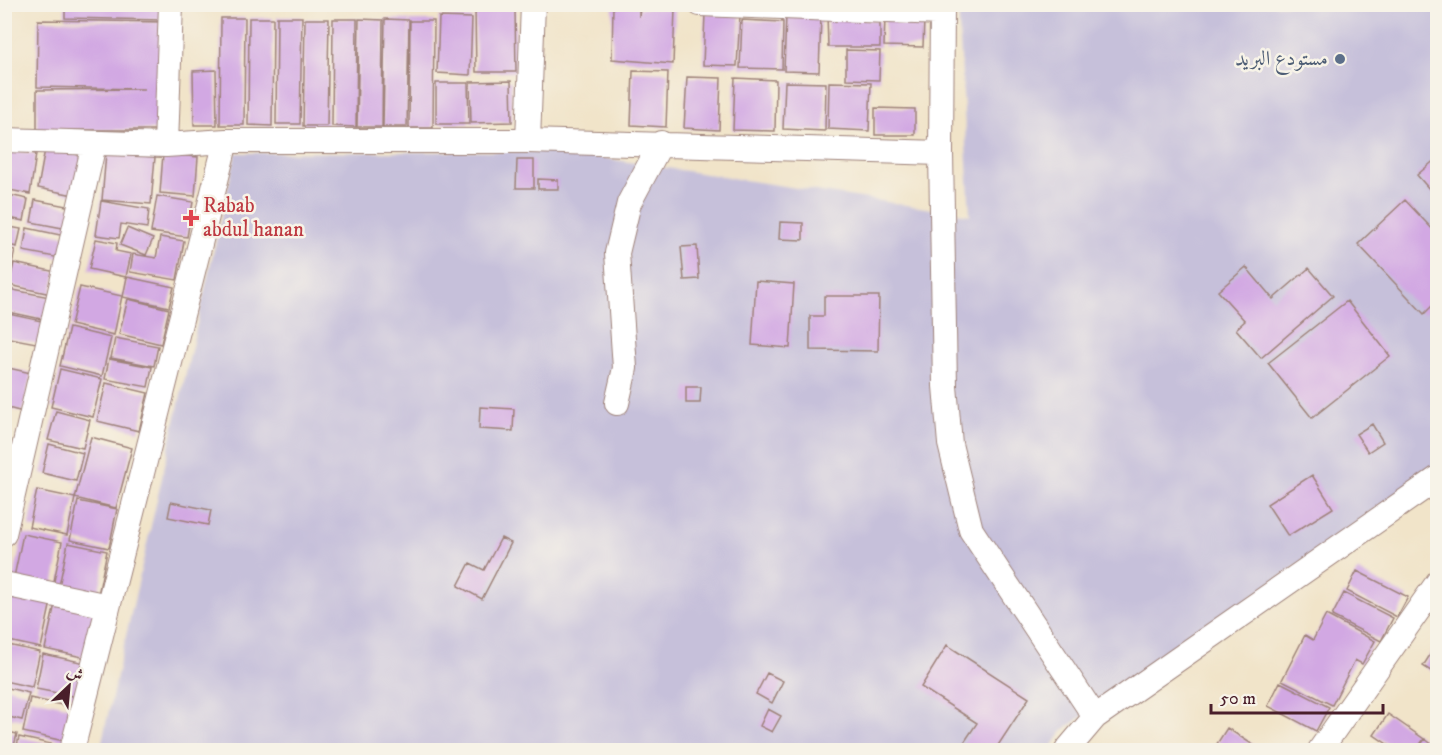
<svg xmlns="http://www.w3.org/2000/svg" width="1442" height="755" font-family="'IM FELL DW Pica',Amiri,serif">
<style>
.industrial{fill:#c6c0da}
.building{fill:#d2a8e3}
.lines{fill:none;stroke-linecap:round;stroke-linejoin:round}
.minor-casing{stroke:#9e827a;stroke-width:26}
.minor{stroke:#fff;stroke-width:24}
.service-dot{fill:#5c6f8a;stroke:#f7f3e8;stroke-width:2}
.health-dot{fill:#e0444e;stroke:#f7f3e8;stroke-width:2}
.labels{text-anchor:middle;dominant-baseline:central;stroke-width:5;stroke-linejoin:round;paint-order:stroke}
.service-label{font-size:21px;fill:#4e5e75;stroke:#f7f3e8;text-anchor:end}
.health-label{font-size:21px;fill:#be3a42;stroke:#f7f3e8;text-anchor:start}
</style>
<rect width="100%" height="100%" fill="#f7f3e8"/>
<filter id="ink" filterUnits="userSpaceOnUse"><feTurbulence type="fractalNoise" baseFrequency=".0167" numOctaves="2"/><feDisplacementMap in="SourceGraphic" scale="12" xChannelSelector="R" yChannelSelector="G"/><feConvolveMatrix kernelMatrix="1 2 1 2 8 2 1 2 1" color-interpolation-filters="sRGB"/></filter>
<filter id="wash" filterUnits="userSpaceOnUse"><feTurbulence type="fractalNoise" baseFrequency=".008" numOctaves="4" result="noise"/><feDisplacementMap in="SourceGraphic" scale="24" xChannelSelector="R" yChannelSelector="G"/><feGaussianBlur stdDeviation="1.35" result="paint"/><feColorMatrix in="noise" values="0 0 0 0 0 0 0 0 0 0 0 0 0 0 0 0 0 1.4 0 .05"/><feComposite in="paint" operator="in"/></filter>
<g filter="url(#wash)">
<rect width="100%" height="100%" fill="#f1e4c9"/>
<path class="industrial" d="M958,5h479v462l-374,263 -13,20h-950l136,-597 322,-2 412,64z"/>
<g id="blocks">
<path class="building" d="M65,4h97v16l-97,-2z
M613,5l26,1v11l1,-9 35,1 -2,55 -61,-5z
M475,9h40l1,63h-40z
M4,12h5v35h-5z
M705,13l35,2 -3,51 -34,-1z
M786,14l35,2 -2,56 -35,-1z
M827,14l53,7v26h-52z
M277,17h25l-2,107h-24z
M439,17l33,1 -2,57 -33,-2z
M221,18h24l-1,107h-24z
M249,18h24l-1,108 -24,-1z
M885,18l39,1 -1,28 -39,-1z
M305,19h24l-2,107h-24z
M333,19h24l-1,108 -24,-1z
M359,19l24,1 -1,107h-25z
M385,19l24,1 -2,107h-24z
M38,20l127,2v108h-128v-40l107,-1 -107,-2z
M742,20l41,2 -1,47 -42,-1z
M410,21h24l-1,107h-24z
M4,49h5v34h-5z
M846,50l34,1 -1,29 -33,-1z
M216,70l1,55h-23l-1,-54z
M633,71l35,1 -2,55 -35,-2z
M687,77l34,1 -2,52 -35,-2z
M735,78l41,2 -1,51 -42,-1z
M511,81l1,41 -41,1 -1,-41z
M785,82l41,1 -1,48 -42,-2z
M829,82l42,1 -2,48 -41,-2z
M436,83h32l1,41h-33z
M4,87h5v34h-5z
M875,108l40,1v26h-40z
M4,149l32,5 -6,40 -26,-5z
M45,149l40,7 -6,40 -41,-8z
M106,153l49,4 -4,47 -49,-4z
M163,154l35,3 -3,39 -35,-3z
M1437,158v40l-20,-23z
M517,160h17v28h-18z
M538,179l20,1v9h-20z
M4,194l24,5 -4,22 -20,-4z
M157,196l36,6 -6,35 -36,-5z
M35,200l42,8 -4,22 -42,-8z
M1405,200l32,34v67l-13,13 -66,-70z
M101,201l48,8 -2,19 -26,-4 -2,14 -23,-3z
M780,222l23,1v17l-24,-1z
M4,226l17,3 -4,18 -13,-3z
M27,228l43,9 -5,22 -42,-8z
M127,228l26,11 -7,16 -26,-10z
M160,237l24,4 -7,39 -47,-8 3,-18 23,4z
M96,239l21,4 -1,8 15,3 -5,23 -37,-8z
M697,246l2,33 -15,1 -3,-33z
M4,248l11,2 -4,18 -7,-2z
M14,263l42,9 -5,22 -42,-9z
M1246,267l27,32 36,-31 24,28 -72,62 -25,-29 9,-8 -27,-30z
M127,277l47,10 -5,20 -46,-10z
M756,281l38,3 -4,64 -38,-3z
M80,287l42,9 -8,39 -43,-10z
M8,289l42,8 -4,23 -42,-9z
M824,296h55l-1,55 -68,-1v-34h14z
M128,299l41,10 -8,35 -42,-10z
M1347,301l43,55 -78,62 -44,-55z
M4,313l42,9 -5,22 -37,-7z
M69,328l42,10 -9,38 -42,-10z
M115,338l43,8 -4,20 -43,-8z
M109,359l43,8 -4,20 -43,-8z
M4,367l27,6 -8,39 -19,-5z
M60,369l42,10 -9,38 -42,-10z
M106,383l42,10 -9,38 -42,-10z
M686,387h15l-1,16h-14z
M480,407l34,2 -1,22 -34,-2z
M56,411l34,9 -7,28 -35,-8z
M1372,424l11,18 -15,10 -12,-18z
M91,437l41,11 -16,60 -41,-10z
M4,443l10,3 -10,37z
M49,444l34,9 -7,28 -34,-8z
M1312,475l21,33 -45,28 -21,-32z
M37,490l38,8 -8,37 -38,-8z
M78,501l39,8 -8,39 -39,-8z
M171,502l40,8 -3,15 -40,-8z
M23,534l39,8 -10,49 -39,-9z
M501,538l10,5 -29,56 -24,-13 12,-23 14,7z
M68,543l39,8 -10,49 -39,-9z
M1357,571l51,26 -11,20 -50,-26z
M10,588l42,9 -11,51 -37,-8v-26z
M1344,593l49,25 -12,23 -49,-25z
M56,599l42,9 -11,50 -42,-9z
M1326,615l49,26 -13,23 -7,-4 -23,45 -50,-25 23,-45 8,5z
M4,644l36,8 -8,35 -28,-6z
M1437,644v31l-14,-9z
M947,645l82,53 -34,52h-36l18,-27 -56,-36z
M43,654l42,9 -7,34 -42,-8z
M767,673l16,8 -11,22 -16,-9z
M1280,682l49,25 -13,24 -48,-25z
M4,687l25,6 -7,27 -18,-4z
M30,698l41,9 -7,34 -41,-9z
M768,709l13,7 -9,16 -12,-6z
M1388,714l36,25 -8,11h-20l-22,-15z
M1227,728l34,22h-48z
M4,731l13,3 -4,16h-9z
M19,737l41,9 -1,4h-43z
M1425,739l12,9v2h-20z"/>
</g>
</g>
<g filter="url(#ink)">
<use href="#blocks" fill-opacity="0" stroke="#9e827a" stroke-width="1.5"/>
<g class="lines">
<defs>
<path id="minor" d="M700,4l242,9
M942,4l-1,149 4,233 5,58 21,86 124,187
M4,140l162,5 60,-4h302l413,12
M528,141l5,-137
M166,145l5,-141
M617,403l8,-35 -8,-115 12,-50 32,-60
M4,534l90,-390
M4,584l104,22
M72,750l154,-609
M1067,750l28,-33 343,-239
M1320,750l118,-168"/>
</defs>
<use href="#minor" class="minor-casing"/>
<use href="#minor" class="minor"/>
</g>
</g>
<circle class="service-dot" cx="1340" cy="59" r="6"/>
<path class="health-dot" d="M188 209h6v6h6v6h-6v6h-6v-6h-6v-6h6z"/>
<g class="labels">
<g class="service-label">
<text x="1328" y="59">مستودع البريد</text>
</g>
<g class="health-label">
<text x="203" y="206">Rabab<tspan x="203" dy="24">abdul hanan</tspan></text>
</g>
</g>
<rect width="1442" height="755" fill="none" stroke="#f7f3e8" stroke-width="24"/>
<g transform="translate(69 686) rotate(26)" stroke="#f7f3e8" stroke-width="4.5" paint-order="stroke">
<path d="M0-4.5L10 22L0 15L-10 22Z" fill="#4a1f2b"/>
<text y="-9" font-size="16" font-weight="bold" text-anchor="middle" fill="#4a1f2b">ش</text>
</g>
<path d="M1211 704v9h172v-9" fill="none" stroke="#4a1f2b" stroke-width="3"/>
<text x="1220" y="704" font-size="18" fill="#4a1f2b" stroke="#f7f3e8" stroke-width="4.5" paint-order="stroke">50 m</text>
</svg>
